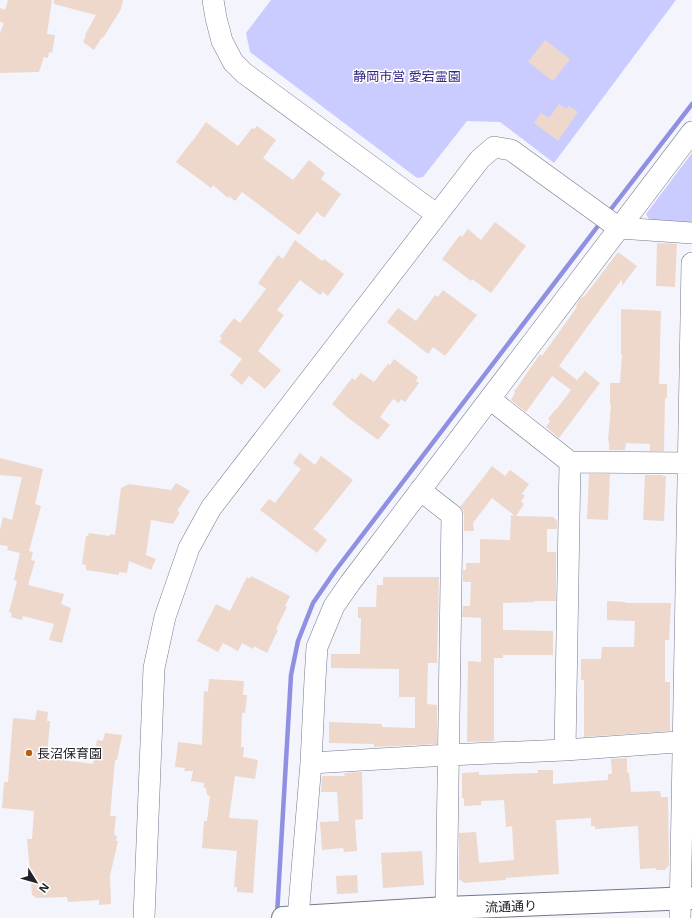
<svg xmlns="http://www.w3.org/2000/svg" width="692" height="918" font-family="'Open Sans','Noto Sans JP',sans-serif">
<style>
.green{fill:#caccff}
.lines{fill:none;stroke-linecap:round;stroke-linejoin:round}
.stream{stroke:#9090e2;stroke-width:4.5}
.building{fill:#edd8cb}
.minor-casing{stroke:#76788b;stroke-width:22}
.major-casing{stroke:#76788b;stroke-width:24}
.minor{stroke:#fff;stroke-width:21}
.major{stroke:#fff;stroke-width:22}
.poi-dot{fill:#bb5e0f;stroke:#fff;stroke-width:1.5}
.labels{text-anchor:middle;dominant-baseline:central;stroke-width:3;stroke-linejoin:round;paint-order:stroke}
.park-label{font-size:13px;fill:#342584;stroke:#fff}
.poi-label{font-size:13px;fill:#212129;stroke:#fff;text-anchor:start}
.street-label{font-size:13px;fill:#212129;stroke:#fff}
</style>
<rect width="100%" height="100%" fill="#f4f4fd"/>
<path class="green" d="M271,0h405l-122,163 -54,-41 -33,-1 -44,56 -6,1 -167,-126 -4,-19z
M692,153v71l-41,-1 -5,-9z"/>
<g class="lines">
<path class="stream" d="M608,213l84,-109
M277,915l14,-240 7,-34 15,-38 22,-32 266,-349"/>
</g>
<path class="building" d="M8,0h44l-5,34 8,1 -3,18 -3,-1 -1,6 -4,-1 -5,15 -39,1v-40l4,-10 -4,-1v-14l5,2z
M54,0h69l-2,9 -18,29 -1,-1 -8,13 -11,-8 3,-6 -1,-1 11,-20 -42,-11z
M545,40l25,19 -17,22 -25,-19z
M559,104l7,5 3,-3 9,6 -20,29 -24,-18 7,-10 8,5z
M206,122l32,24 14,-18 2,1 3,-3 19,14 -13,18 30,22 16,-20 16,13 -4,6 20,15 -17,24 -7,-6 -18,23 -57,-43 -7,9 -6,-5 -1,2 -15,-13 -2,3 -35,-26 16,-21v1z
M495,222l31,24 -35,47 -19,-14 -1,2 -29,-22 18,-24 2,2 6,-8 13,11z
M295,240l27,21 2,-2 20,15 -16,22 -5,-4 -3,3 -20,-15 -23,30 7,5 -26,36 23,19 -16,19 -16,-13 -7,9 -12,-10 12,-16 -23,-17 3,-4 -2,-2 14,-18 6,5 26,-34 -8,-6 20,-28 5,4z
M657,243l20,1 -2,43 -19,-1z
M618,252l19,14 -15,20v-7l-63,87 18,14 8,-9 15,12 -41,55 -13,-11 4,-6 -2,-2 7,-9h1l15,-20 -19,-14 -26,36 -15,-12 4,-7 -1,-1 26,-38 2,2 35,-49 -1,-1 4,-7 3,-3 1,1z
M443,290l34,25 -32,41 -12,-9 -5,7 -41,-32 11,-14 18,13 19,-26 3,2z
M621,309l40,2 -2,73h8v14h-2l-1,53h-14v-7l-24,-1 -1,7h-16v-9h-1l3,-36h-1v-22h10l2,-28 -1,-1z
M394,359l24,18 -2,4 3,2 -14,19 -4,-3 -2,4 -6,-4 -13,18 10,8 -12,15 -31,-23 -15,-13 20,-26 3,2 6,-7 13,9 14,-18 2,1z
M300,453l15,12 6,-9 32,24 -40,50h2l12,10 -10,13 -57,-43 9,-11 6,4 26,-34 -8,-6z
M0,458l43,11 -8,35 6,2 -12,45 4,1 -2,8 4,1 -7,24 36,9 -3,10 10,4 -9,35 -13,-3 5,-16 -31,-8 -1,4 -11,-3 1,-4 -3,-1 8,-31 -3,-1 6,-27 -13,-3 1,-4 -8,-1v-15l3,-13 9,3 10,-43 -22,-2z
M492,466l13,10 5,-6 19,14 -7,10 3,2 -4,5 3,3 -8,12 37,1 4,3v9h-10v23h9v49h-22v1l-31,1v27l50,1v24h-50v3h-9v83l-27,1 1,-81 13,1v-44l-19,-1 1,-11h7l1,-24h-8v-12h3v-7h14v-24l30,1 1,-25 4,1 -23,-18 -19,25 1,8h-10v-16l-1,-5 -3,-3 19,-24z
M589,474h21l-2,46 -21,-1z
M645,475h18v1h3l-2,45 -21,-1z
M176,483l14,8 -13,20 3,1 -7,12 -22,-4 -5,35 10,4 -5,11 -22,-9 -2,12 -8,-1v3l-33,-5v-5l-4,-1 4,-28h2l1,-3 21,3v-2l5,1 6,-47 8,-4 42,6z
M251,576l39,20 -5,10 2,1 -11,22 2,1 -11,23 -13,-7 -1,3 -11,-6 -4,8 -15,-8 -5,9 -21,-11 19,-37 14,7 17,-34 3,2z
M383,577h56l-2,86h-9l-1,41 10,1v39l-63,3v-3l-45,-1v-21l53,2v3l33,1v-31h-16v-28l-68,-1v-14h29l1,-36h-3v-11h18l1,-22h6z
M607,601l18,1v1h46l-2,37h-4v42h5v49l-86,6v-57h-3v-21h20l1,-12h32l1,-26 -28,-1z
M209,679l35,2 -1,14h4l-2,18h-3l-1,34h3l-1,10 15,3 -3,19 -20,-3 -6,42 29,2 -5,73 -16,-1v-5h-3l3,-36 -35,-3 2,-27h3l3,-25 -3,-1 -1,-7h-2v-5l-13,-2 2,-10h-9l1,-3 -10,-1 3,-25 24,3 2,-54 4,1z
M37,710l11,2 -1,9h3l-3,37 46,6 4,-24 6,1 2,-8 17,2 -5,25h-2l-5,56h6l-2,19 3,1 -1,5h2l-8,35 1,28 -12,1v-5l-31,2 -1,-5 -30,1 -5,-3 -5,-56h5l2,-28 -32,-3 2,-26h4l5,-64 22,2z
M627,758v15l2,-1 2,20 29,-1 1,6h7l1,68 -4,5h-9v-2l-16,1 -2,-43 -43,3v-3h-4v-8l-35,2 3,54 -53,4v2l-42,3 -5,-4v-46l17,-1 3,31 35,-3 -2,-34 -6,1 -2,-27 -23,1v4l-17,1v-8h-2v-25l17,-1v3l59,-2v-3h15v14l55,-4v-6h4l-1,-15z
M362,772l1,47 -8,1 2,31 -13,1 -1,-4 -21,2 -2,-28 19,-1 -2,-29h-16l1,-16h23l-1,-3z
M422,851l2,34 -41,3 -2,-35z
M357,875l1,18 -21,1 -1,-18z"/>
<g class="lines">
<defs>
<path id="minor" d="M213,0l3,18 6,23 11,21 11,11 192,141
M490,399l80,63 122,1
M420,490l32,25 -6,403
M565,750l5,-288
M311,763l137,-8 117,-5 127,-9
M144,918l10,-250 11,-51 24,-69 22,-40 269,-349 14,-12 17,3 108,78 73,5
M298,918l13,-155 4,-84 2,-32 17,-41 16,-23 342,-451
M680,918l12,-655"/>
<path id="major" d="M283,918l163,-10 246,-10"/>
</defs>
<use href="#minor" class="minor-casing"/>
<use href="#major" class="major-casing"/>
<use href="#minor" class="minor"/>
<use href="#major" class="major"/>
</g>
<circle class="poi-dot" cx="29" cy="753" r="4"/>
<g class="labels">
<g class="park-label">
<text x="407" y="76">静岡市営 愛宕霊園</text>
</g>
<g class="poi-label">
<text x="37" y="753">長沼保育園</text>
</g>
<g class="street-label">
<text transform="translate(511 906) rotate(-2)">流通通り</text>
</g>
</g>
<g transform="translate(36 882) rotate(127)" stroke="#ffffff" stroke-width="3" paint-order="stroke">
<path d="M0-3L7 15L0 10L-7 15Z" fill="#212129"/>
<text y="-6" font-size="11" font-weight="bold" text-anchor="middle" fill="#212129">N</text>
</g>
</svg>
